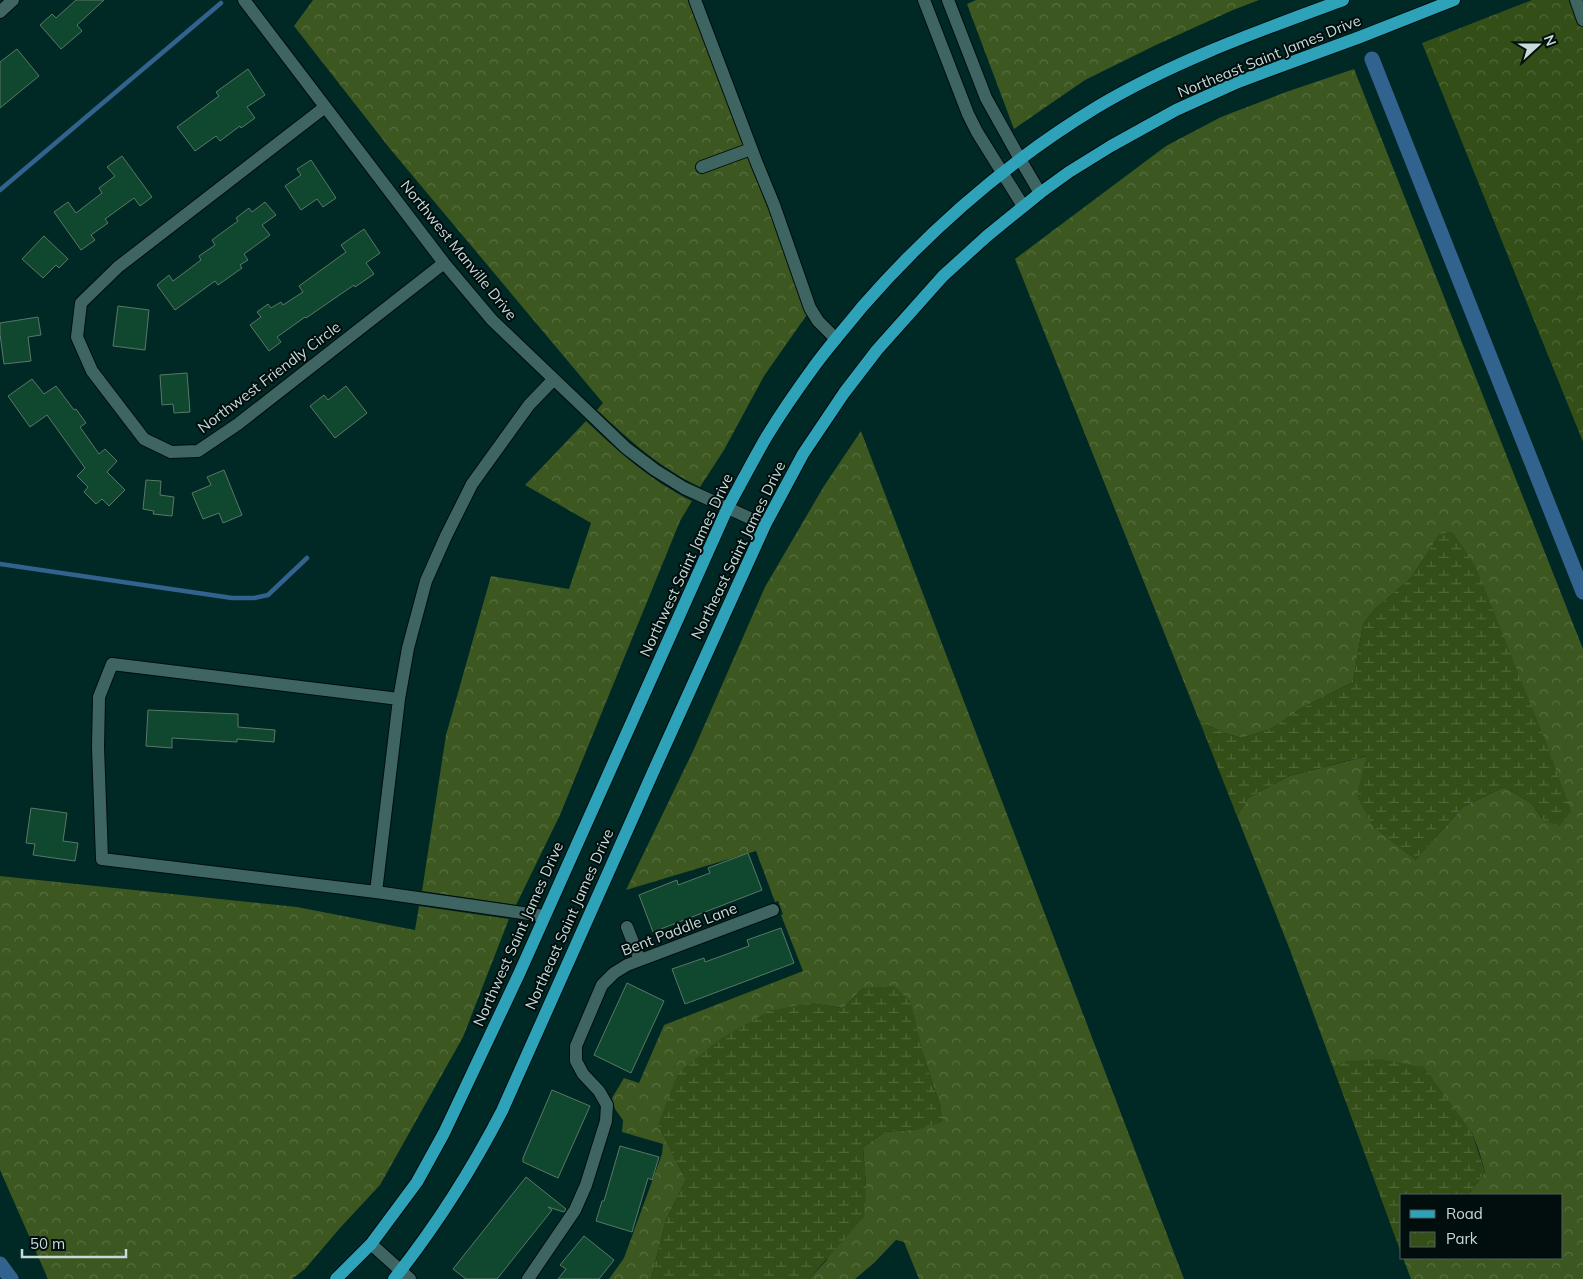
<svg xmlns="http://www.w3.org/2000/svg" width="1583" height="1279" font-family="Mulish,sans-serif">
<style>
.forest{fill:url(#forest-crowns)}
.wetland{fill:url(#wetland-marsh)}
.park{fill:url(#park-crowns)}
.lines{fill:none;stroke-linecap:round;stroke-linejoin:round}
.stream{stroke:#32628e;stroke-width:4.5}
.canal{stroke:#32628e;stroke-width:15}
.building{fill:#10472f;stroke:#597867}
.minor-casing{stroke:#000e0d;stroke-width:14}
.major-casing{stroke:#000e0d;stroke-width:14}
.minor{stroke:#3f6562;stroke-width:12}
.major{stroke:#2da2b8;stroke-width:12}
.labels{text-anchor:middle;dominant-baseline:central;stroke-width:4;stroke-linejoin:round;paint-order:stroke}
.street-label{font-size:15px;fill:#c7dbd9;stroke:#010e0d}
</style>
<defs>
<pattern id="forest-crowns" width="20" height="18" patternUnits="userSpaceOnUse" patternTransform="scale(1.25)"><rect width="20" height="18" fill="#3c5720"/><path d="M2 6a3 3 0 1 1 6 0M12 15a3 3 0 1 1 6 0" fill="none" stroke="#576f40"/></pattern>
<pattern id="wetland-marsh" width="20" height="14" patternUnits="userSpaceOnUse" patternTransform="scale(1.25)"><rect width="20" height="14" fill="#344e17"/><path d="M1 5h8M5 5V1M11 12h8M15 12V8" fill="none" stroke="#506738"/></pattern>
<pattern id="park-crowns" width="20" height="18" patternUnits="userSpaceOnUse" patternTransform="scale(1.25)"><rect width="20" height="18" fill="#344e17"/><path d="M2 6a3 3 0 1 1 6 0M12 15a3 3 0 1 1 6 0" fill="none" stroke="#506738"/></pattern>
</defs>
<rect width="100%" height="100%" fill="#002825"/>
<path class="forest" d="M313,0h383l117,306 -49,70 -40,74 -24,37c-40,-19 -71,-47 -103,-77l6,-7 -212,-253 -97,-124z
M976,0h283l-26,10 -77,35 -71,35 -71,49 -47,-125z
M1354,69l229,580v630h-172l-8,-21h159v-63h-94l17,-23 -6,-21 -7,-18 -124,-72 -15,6 -43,-117 -53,-134 11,-18 41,-22 78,-20 48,104 48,-53 41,-20 27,16 13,18 -104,-287 -29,44 -37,32 -11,14 -10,58 -51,26 -31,21 -29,9 -21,-6 -22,-12 -184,-461 151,-113 55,-29 65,-25z
M586,421c33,31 65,60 106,80l-12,20 -120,294 -44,90 -94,-14 24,-156 45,-159 78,13 22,-66 -66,-38z
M861,431l323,848h-265l-15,-37 -8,-2 -22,23 -19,16h-46l17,-18 40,-74 -3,-40 22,-15 34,-3 22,-21 -17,-51 -61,-69 -20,20 -34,-5 -151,122 28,55 -20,40 -15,59h-42l15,-21 38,-104 1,-10 -41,-12 1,-12 -8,-11 -3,-11 12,-20 15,5 25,-58 139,-54 -22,-56 2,-1 -5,-13 -3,1 -19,-51 -130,39 68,-141 71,-162 59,-101z
M0,876l297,31 118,23 4,-24 90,13 -46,118 -83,148 -40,43 -35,41 -13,10h-244l-48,-109z"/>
<path class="wetland" d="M1452,531l24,36 70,175 25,69 -11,15 -16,-5 -13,-18 -27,-16 -41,20 -48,53 -42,-33 -16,-31 9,-40 -77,20 -41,22 -11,18 -38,-96 22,12 21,6 29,-9 31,-21 51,-26 10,-58 11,-14 37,-32 29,-44z
M894,986l17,16 13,55 17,51 2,14 -24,7 -34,3 -22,15 3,40 -2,30 -55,62h-158l15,-59 20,-40 -28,-55 20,-52 42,-34 49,-28 40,-8 34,5 20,-20z
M1379,1059l45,8 48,66 13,39 -17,23h-66l-1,58 -68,-186 15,-6z"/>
<path class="park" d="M1532,0h51v442l-161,-399z"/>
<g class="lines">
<path class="stream" d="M0,190l221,-187
M0,564l232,34h22l14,-3 39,-37"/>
<path class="canal" d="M1372,59l211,533
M0,1264l11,15"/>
</g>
<path class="building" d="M76,0h28l-27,25 5,6 -21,18 -21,-24 12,-11 4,4z
M17,49l22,27 -39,32v-46z
M248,69l17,26 -18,12 8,11 -14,10 -1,-2 -20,15 -4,-5 -21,15 -18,-24 42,-31 -3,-4z
M122,156l30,41 -12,9 -6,-8 -29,21 3,4 -17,12 4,5 -14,10 -27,-38 14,-10 8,11 26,-20 -3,-5 16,-12 -8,-9z
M311,160l25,38 -13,9 -6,-8 -16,11 -16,-24 16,-11 -4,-6z
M265,202l11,13 -14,10 8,10 -26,19 4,6 -8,5 2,3 -24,17 -3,-4 -40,29 -18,-25 12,-10 4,6 28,-21 -2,-4 16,-11 -3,-5 26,-19 -2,-3 13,-10 3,4z
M364,229l16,24 -14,10 8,11 -19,13 -1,-2 -48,33 -1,-1 -28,20 4,5 -12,9 -19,-26 11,-8 -4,-5 11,-8 3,4 10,-6 2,3 20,-13 -4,-6 47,-34 -5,-7z
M44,236l24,23 -9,9 -3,-3 -13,13 -21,-19z
M118,306l31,4 -4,40 -32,-4z
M38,317l3,18 -13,2 3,24 -27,3 -4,-30v-11z
M187,373l3,39 -16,1 -1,-9 -11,1 -2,-30z
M32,379l12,15 12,-8 18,24 2,-1 10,14 -6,4 19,27 6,-5 12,12 -10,11 18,18 -16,16 -7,-7 -6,5 -12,-12 4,-5 -11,-11 8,-8 -38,-53 -17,12 -22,-31z
M346,386l21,27 -32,25 -25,-32 14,-11 4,5z
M224,470l18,45 -19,8 -4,-10 -16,6 -11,-26 19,-8 -4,-8z
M146,480l15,1 -1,14 14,2 -2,19 -19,-2 1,-3 -11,-2z
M148,710l90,4v13l37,3 -1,12 -37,-3v3l-65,-4v10l-26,-2z
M31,808l36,5 -4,28 15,2 -3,18 -42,-6 2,-11 -9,-1z
M748,853l14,37 -109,42 -14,-37 38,-15 1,5 32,-12 -2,-5z
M781,928l13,35 -109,41 -13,-35 32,-11 1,4 44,-16 -2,-6z
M627,983l37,18 -33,72 -37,-18z
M552,1090l38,16 -32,72 -35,-16v-4z
M620,1146l39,11 -7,23 -4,-2 -16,54 -36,-11 6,-20h2z
M526,1177l40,32 -2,3 -16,-5 4,3 -55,69h-31l-13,-10z
M584,1236l30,24 -15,19h-41l8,-10 -6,-4z"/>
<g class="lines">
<defs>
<path id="minor" d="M244,0l200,263 48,57 134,128 29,22 29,18 81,37
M695,0l61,161 18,44 36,103 8,13 18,18
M924,0l44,114 9,18 46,74
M948,0l38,98 34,61 20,34
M1576,0l7,20
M0,12l13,-12
M325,107l-207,160 -37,36 -4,34 15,34 52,68 27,13 27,-1 40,-27 206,-161
M702,167l49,-18
M399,699l-287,-35 -13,33 -1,50 4,112 274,33 168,24
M376,892l23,-193 9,-51 18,-67 20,-45 26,-52 57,-79 24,-25
M627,927l13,33
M371,1244l39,35
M528,1279l47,-69 11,-25 20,-64 1,-16 -8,-14 -16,-17 -7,-13v-15l26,-61 12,-12 13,-8 146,-55"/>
<path id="major" d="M336,1279l35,-35 46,-62 27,-49 75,-159 208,-465c13,-24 26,-49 40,-73 14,-23 30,-46 46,-68 15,-21 33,-41 49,-61 68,-78 146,-146 235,-200 77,-46 162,-76 246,-107
M394,1279c42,-53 77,-108 108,-168l152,-341 111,-245 38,-71 41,-61 33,-43 66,-74 44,-40 53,-43 29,-21 42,-26 65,-36 62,-28 122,-45 94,-37"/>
</defs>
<use href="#minor" class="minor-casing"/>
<use href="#major" class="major-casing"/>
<use href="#minor" class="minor"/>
<use href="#major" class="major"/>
</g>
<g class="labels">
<g class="street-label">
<text transform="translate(1269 56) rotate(-22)">Northeast Saint James Drive</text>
<text transform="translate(459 250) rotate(51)">Northwest Manville Drive</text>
<text transform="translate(269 377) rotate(-37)">Northwest Friendly Circle</text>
<text transform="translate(738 550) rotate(-64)">Northeast Saint James Drive</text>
<text transform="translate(686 565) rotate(-65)">Northwest Saint James Drive</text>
<text transform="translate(569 919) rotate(-66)">Northeast Saint James Drive</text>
<text transform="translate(679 929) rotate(-21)">Bent Paddle Lane</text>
<text transform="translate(518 934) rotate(-66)">Northwest Saint James Drive</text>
</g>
</g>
<rect x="1400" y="1194" width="162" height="65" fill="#010e0d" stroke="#50605f"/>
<rect x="1410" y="1210" width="25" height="8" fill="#2da2b8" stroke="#50605f"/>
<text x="1446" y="1219" font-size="15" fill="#c7dbd9">Road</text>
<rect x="1410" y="1232" width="25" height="15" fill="url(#park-crowns)" stroke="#50605f"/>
<text x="1446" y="1244" font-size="15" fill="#c7dbd9">Park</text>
<g transform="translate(1538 45) rotate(69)" stroke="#010e0d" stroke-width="4" paint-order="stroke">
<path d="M0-4L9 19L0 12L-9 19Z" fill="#c7dbd9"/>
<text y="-8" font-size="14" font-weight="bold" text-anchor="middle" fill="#c7dbd9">N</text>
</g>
<path d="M22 1249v8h104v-8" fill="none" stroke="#c7dbd9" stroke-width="2.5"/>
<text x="30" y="1249" font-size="15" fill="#c7dbd9" stroke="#010e0d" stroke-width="4" paint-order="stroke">50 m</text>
</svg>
